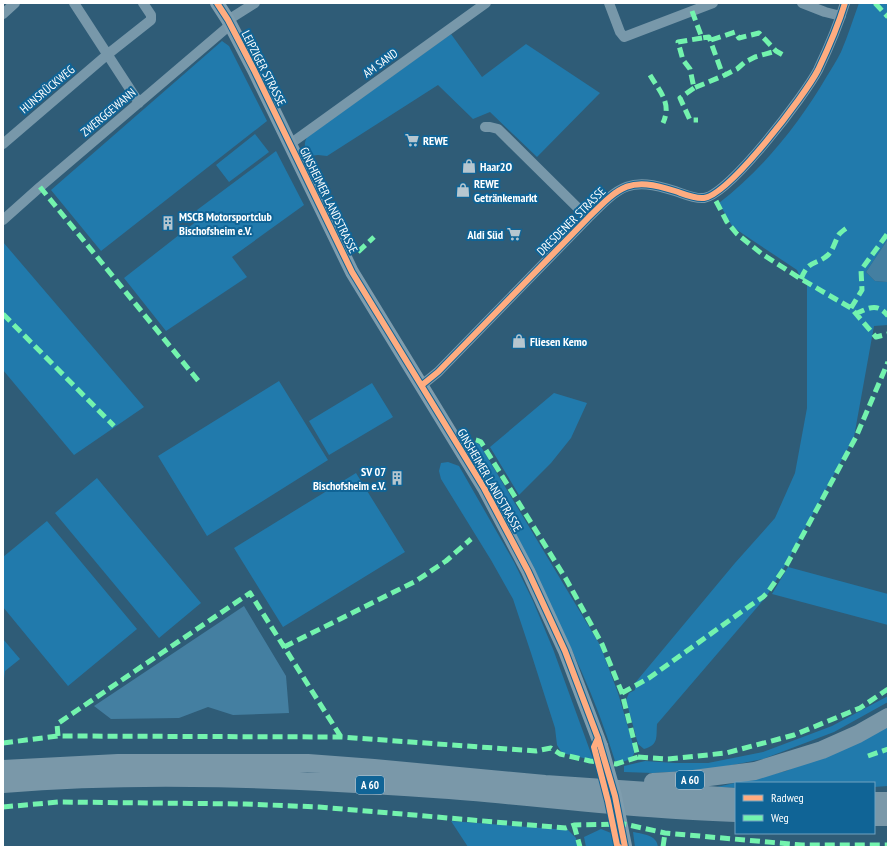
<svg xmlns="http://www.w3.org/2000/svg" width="891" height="850" font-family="'PT Sans Narrow',sans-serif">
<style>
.green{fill:#217aac}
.water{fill:#447fa1}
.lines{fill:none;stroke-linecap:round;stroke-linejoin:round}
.minor{stroke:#7898aa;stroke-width:10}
.secondary{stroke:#7f9dae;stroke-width:14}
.motorway{stroke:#7a98a9;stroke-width:18}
.secondary-bridge{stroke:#7f9dae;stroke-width:14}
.quiet{stroke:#73f3ae;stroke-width:5;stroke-dasharray:10 5;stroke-linecap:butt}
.cycleway-casing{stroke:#106496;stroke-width:8}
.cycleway{stroke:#ffac80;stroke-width:6}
.labels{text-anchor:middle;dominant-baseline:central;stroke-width:4;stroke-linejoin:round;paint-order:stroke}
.shield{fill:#106496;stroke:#b7d0e0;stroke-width:1}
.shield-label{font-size:11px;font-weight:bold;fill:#fff}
.street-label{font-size:12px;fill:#fff;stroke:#106496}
.poi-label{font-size:12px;font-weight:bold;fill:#fff;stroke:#106496;text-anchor:start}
</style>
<rect width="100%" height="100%" fill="#2f5c77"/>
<path class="green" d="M859,3h29v236l-22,33 9,9 12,1 1,2v41l-14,1 -20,111 -69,129 -19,31 -109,127c-1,13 2,21 -13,25l-6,-5 -12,-44 3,-7 6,-3v-7l100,-120 40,-45 20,-45 12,-65v-126l-6,-3 -4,-9 -54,-36 -11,-8 -13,-23c44,-34 80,-79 108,-127 5,-8 10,-16 14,-24 7,-16 12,-33 18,-49z
M451,34l31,43 44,-33 74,49 -63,64 -47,-45 -17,7 -35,-34 -111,71 -9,-1 -9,1c-4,-7 -6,-11 -2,-19z
M222,41l7,5 38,75 -166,130 -50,-61z
M255,134l14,18 -40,30 -13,-17z
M276,151l28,54 -72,52 15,20 -81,54 -42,-53 78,-61 -5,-7z
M3,242l141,165 -70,48 -71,-85z
M279,381l49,79 -121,76 -49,-80z
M372,383l21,34 -64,38 -20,-34z
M554,393l33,10 -16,35 -20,25 -32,32 -29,-48z
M475,442l5,3 120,200 18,48 17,58c-2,9 -12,12 -20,10 -19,-63 -46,-118 -75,-177 -23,-45 -45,-91 -69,-135v-6z
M448,462l11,4 55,96 19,39 20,48 40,110h-5l-26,-6 -5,-8 -2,-17 -24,-75 -18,-54 -22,-39 -50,-81 -2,-8 2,-8z
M356,473l49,79 -122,75 -49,-79z
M97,478l104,125 -42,35 -104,-125z
M47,521l90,108 -69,57 -65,-79v-50z
M788,567l100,27v31l-116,-31z
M3,639l17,20 -15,12 -2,16z
M888,696v6l-54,30 -71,27 -56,11 -54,3 -29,-1v-6l21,-5 30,2h33l55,-11 69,-26z
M888,725v61l-14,1v-4h-138v5l-19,-1 69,-16z
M451,821l117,9 8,8 2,9h-110z
M601,829l10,4 3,14h-28l-2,-10z
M633,832c10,2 24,3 25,15h-23z"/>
<path class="water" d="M888,239v45l-1,-2 -12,-1 -9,-9z
M244,606l42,70 3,37 -56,2 -25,-8 -29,11 -68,1 -17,-13z"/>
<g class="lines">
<path class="minor" d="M74,3l65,100
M609,3l11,29 4,5 89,-34
M802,3l23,9 16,4
M3,14l12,-11
M228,20l27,-17
M485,127h5l8,2 90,89
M3,144l105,-90 43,-34v-5l-8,-12
M290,144l196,-141
M3,220l37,-33 190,-162
M422,385l16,-13 150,-154c32,-32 41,-42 87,-27 9,3 19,8 29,7 26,-4 101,-103 114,-128 10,-21 20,-44 27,-67"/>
<path class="secondary" d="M217,3l11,17 26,50 98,202 132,216 44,83 37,80 36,95"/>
<path class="motorway" d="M3,769l115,-6h190l66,5 171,16 191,13
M653,782l33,-2 69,-9 67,-21 36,-16 30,-17
M3,784c144,-12 288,-5 431,5 76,5 152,15 228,20 25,2 49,3 74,4
M874,801h14
M874,817h14"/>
<path class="secondary-bridge" d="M601,746l14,50 10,50"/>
<path class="quiet" d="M875,3l13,14
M692,11l10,27 7,-1 12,33 4,5 12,-6 8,-7 10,-5 21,-6
M702,38l-24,4 5,18 7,9 4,19 31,-13
M711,40l24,-8 4,6 20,-5 17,18 7,4
M650,75c10,17 22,28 13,48
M694,88l-14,10 10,22h8
M40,187l160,196
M716,201l11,21 10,12 25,20 39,25 50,29 25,29 12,-3
M358,252l16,-15
M801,279c8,-20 14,-13 27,-24 5,-5 7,-13 10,-19 2,-4 6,-6 10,-9
M851,308l11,-18 -1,-20 27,-37
M3,314l111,112
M855,314c14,-6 22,-12 33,2
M284,647l132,-66 30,-20 25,-22
M622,693l27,-15 102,-73 12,-8 5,-5 18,-26 70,-129 32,-75
M58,736l-1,-12 193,-131 91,144
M3,743l55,-7 283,1 195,14 15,-3 9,6 30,7 26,3 22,-7 -16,-64 -20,-49 -36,-65 -85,-137c-9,-5 -15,-2 -25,1
M868,756l20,-7
M638,757l30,2 58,-6 68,-18 66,-27 28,-19
M3,807l56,-5 186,2 74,3 247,21 8,-3 50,-1 41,9 137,12h86
M574,825l6,22
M663,847l2,-14"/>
<defs>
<path id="cycleway" d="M217,3l11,17 26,50 98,202 132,216 44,83 37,80 33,87 17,58 10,51
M422,385l16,-13 150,-154c32,-32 41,-42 87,-27 9,3 19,8 29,7 26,-4 101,-103 114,-128 10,-21 20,-44 27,-67
M598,738l-4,9 14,54 9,44 2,2"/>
</defs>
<use href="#cycleway" class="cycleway-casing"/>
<use href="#cycleway" class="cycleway"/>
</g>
<defs>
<symbol id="supermarket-bare" viewBox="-9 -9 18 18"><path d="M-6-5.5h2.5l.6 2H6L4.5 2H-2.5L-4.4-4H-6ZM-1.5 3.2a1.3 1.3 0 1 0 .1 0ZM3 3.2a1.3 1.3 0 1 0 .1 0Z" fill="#b6c6cf" stroke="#106496" stroke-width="2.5" paint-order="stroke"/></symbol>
<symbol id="shop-bare" viewBox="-9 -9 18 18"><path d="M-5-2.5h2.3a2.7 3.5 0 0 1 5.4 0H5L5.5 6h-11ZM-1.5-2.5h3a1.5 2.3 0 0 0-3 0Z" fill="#b6c6cf" stroke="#106496" stroke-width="2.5" paint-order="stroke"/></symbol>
<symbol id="building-bare" viewBox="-9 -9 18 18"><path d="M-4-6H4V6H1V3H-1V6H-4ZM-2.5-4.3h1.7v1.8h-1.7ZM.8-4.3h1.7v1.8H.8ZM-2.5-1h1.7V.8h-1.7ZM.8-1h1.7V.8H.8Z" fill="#b6c6cf" stroke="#106496" stroke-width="2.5" paint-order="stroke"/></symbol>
</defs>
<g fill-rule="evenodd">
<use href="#supermarket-bare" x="402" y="130" width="20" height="20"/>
<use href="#shop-bare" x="459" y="156" width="20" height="20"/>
<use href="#shop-bare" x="453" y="180" width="20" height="20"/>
<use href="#building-bare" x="158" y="213" width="20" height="20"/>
<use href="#supermarket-bare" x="504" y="224" width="20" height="20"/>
<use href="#shop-bare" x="509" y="331" width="20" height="20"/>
<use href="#building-bare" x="387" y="468" width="20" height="20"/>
</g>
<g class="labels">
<g class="shield">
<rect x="676" y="771" width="28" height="18" rx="3"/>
<rect x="356" y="776" width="28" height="18" rx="3"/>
</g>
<g class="shield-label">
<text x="690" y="780">A 60</text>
<text x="370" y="785">A 60</text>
</g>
<g class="street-label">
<text transform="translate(380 63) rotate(-36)">AM SAND</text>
<text transform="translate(264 68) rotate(63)">LEIPZIGER STRASSE</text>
<text transform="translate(47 89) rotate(-40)">HUNSRÜCKWEG</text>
<text transform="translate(108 112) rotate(-40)">ZWERGGEWANN</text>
<text transform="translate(329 200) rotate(64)">GINSHEIMER LANDSTRASSE</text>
<text transform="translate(571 221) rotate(-45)">DRESDENER STRASSE</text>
<text transform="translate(490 480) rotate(60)">GINSHEIMER LANDSTRASSE</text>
</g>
<g class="poi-label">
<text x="423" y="140">REWE</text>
<text x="480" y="166">Haar2O</text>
<text x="474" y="183">REWE<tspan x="474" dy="14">Getränkemarkt</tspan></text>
<text x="179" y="216">MSCB Motorsportclub<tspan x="179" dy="14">Bischofsheim e.V.</tspan></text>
<text x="503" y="234" text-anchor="end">Aldi Süd</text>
<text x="530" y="341">Fliesen Kemo</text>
<text x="386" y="471" text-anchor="end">SV 07<tspan x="386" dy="14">Bischofsheim e.V.</tspan></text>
</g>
</g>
<rect width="891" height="850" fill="none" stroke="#ffffff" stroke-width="8"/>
<rect x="735" y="782" width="140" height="52" fill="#106496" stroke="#70a2c0"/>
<rect x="743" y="795" width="20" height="6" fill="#ffac80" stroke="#70a2c0"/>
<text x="771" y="802" font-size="12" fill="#ffffff">Radweg</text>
<rect x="743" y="815" width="20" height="6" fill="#73f3ae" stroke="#70a2c0"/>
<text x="771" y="822" font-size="12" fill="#ffffff">Weg</text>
</svg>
